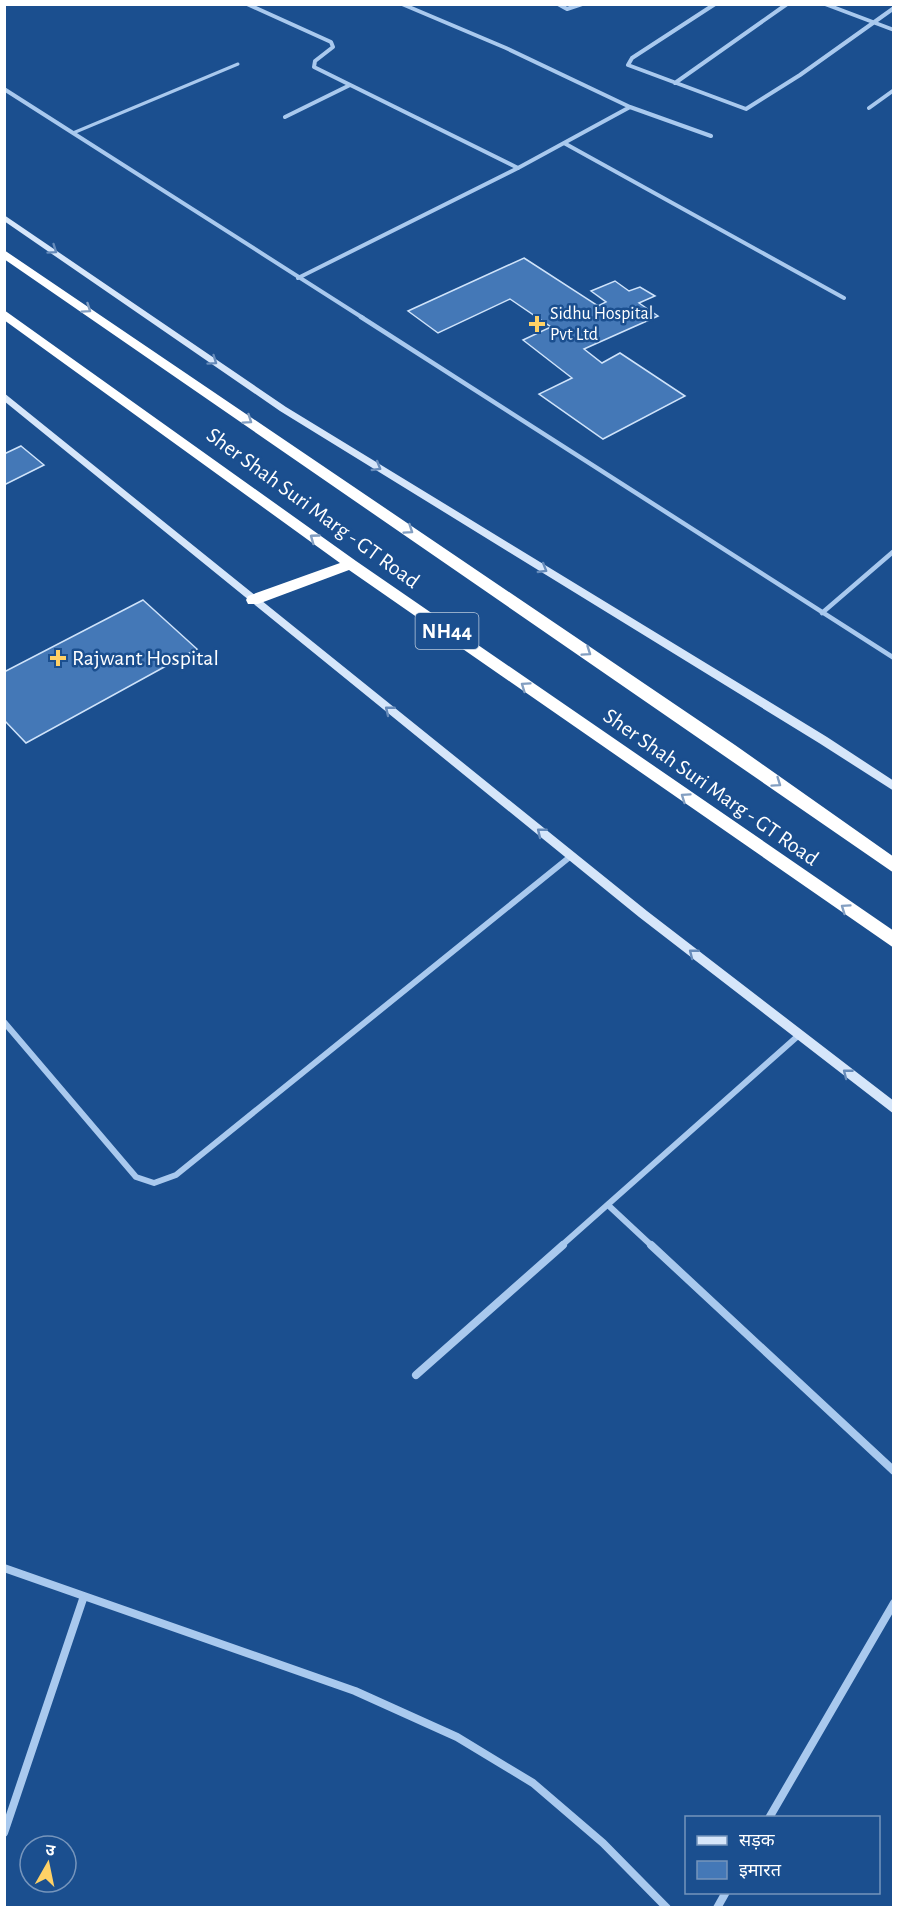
<svg xmlns="http://www.w3.org/2000/svg" width="898" height="1912" font-family="'Alegreya Sans','Noto Sans Devanagari',sans-serif">
<style>
.building{fill:#4478b7;stroke:#cfe3fa;stroke-width:1.5}
.lines{fill:none;stroke-linecap:round;stroke-linejoin:round}
.lane{stroke:#a9c9ee;stroke-width:3}
.street-far3{stroke:#a9c9ee;stroke-width:4}
.street-far2{stroke:#a9c9ee;stroke-width:4.5}
.street-far1{stroke:#a9c9ee;stroke-width:6}
.street{stroke:#a9c9ee;stroke-width:8}
.secondary{fill:#d6e6fa;fill-rule:evenodd}
.highway{fill:#fff;fill-rule:evenodd}
.oneway{stroke:#668bba}
.oneway2{stroke:#829ec1}
.poi-dot{fill:#ffd166;stroke:#1b4f8f;stroke-width:2}
.labels{text-anchor:middle;dominant-baseline:central;stroke-width:5;stroke-linejoin:round;paint-order:stroke}
.far-poi-label{font-size:18px;fill:#fff;stroke:#1b4f8f;text-anchor:start}
.shield{fill:#1b4f8f;stroke:#bbcadd;stroke-width:1.5}
.shield-label{font-size:21px;font-weight:bold;fill:#fff}
.street-label{font-size:22px;fill:#fff;stroke:#1b4f8f}
.poi-label{font-size:22px;fill:#fff;stroke:#1b4f8f;text-anchor:start}
</style>
<rect width="100%" height="100%" fill="#1b4f8f"/>
<path class="building" d="M524,258l74,48 8,-4 -15,-11 24,-10 14,10 11,-4 15,9 -16,7 19,13 -74,33 18,14 18,-10 65,43 -82,43 -64,-45 33,-16 -49,-38 28,-13 -41,-28 -72,34 -30,-22z
M21,446l23,19 -40,20v-31z
M143,600l54,49 -171,94 -22,-23v-48z"/>
<g class="lines">
<path class="lane" d="M73,133l165,-69"/>
<path class="street-far3" d="M247,4l84,38 2,5 -18,14 -1,6 204,101
M402,4l104,44 124,59 81,29
M558,4l9,5 15,-5
M715,4l-83,54 -4,7 118,44 54,-34 94,-67
M825,4l69,26
M675,83l112,-79
M4,89l359,229
M869,108l25,-18
M285,117l65,-32
M564,143l280,155
M298,278l220,-110 112,-61"/>
<path class="street-far2" d="M361,317l533,341
M822,613l72,-62"/>
<path class="street-far1" d="M4,1022l132,155 18,6 22,-8 395,-319
M608,1205l44,41
M561,1246l238,-211"/>
<path class="street" d="M651,1245l243,226
M416,1375l147,-130
M4,1568l351,123 102,46 76,46 70,60 64,65
M769,1818l125,-215
M4,1833l80,-237
M717,1908l9,-16"/>
<path class="secondary" d="M4,215l282,192 541,330 67,44v10l-75,-48 -539,-332 -276,-190z
M4,393l643,518 247,190v13l-255,-197 -635,-516z"/>
<path class="highway" d="M4,250l731,495 159,112v16l-890,-614z
M4,310l352,251 538,370v17l-545,-378 -91,34h-10l-2,-4 2,-4 92,-33 -336,-243z"/>
</g>
<defs><path id="oneway-chevron" d="M-2-3.5L2.5 0L-2 3.5" fill="none" stroke-width="1.6" stroke-linecap="round" stroke-linejoin="round" transform="scale(1.5)"/></defs>
<g class="oneway">
<use href="#oneway-chevron" transform="translate(53 250) rotate(35)"/>
<use href="#oneway-chevron" transform="translate(213 361) rotate(35)"/>
<use href="#oneway-chevron" transform="translate(377 467) rotate(31)"/>
<use href="#oneway-chevron" transform="translate(543 569) rotate(31)"/>
<use href="#oneway-chevron" transform="translate(389 710) rotate(-141)"/>
<use href="#oneway-chevron" transform="translate(541 832) rotate(-141)"/>
<use href="#oneway-chevron" transform="translate(693 953) rotate(-142)"/>
<use href="#oneway-chevron" transform="translate(847 1073) rotate(-142)"/>
</g>
<g class="oneway2">
<use href="#oneway-chevron" transform="translate(87 309) rotate(34)"/>
<use href="#oneway-chevron" transform="translate(248 420) rotate(34)"/>
<use href="#oneway-chevron" transform="translate(409 530) rotate(34)"/>
<use href="#oneway-chevron" transform="translate(314 538) rotate(-144)"/>
<use href="#oneway-chevron" transform="translate(587 652) rotate(34)"/>
<use href="#oneway-chevron" transform="translate(525 686) rotate(-145)"/>
<use href="#oneway-chevron" transform="translate(777 783) rotate(35)"/>
<use href="#oneway-chevron" transform="translate(685 797) rotate(-145)"/>
<use href="#oneway-chevron" transform="translate(845 908) rotate(-145)"/>
</g>
<g class="poi-dot">
<path d="M534 315h6v6h6v6h-6v6h-6v-6h-6v-6h6z"/>
<path d="M55 649h6v6h6v6h-6v6h-6v-6h-6v-6h6z"/>
</g>
<g class="labels">
<g class="far-poi-label">
<text x="550" y="314">Sidhu Hospital<tspan x="550" dy="21">Pvt Ltd</tspan></text>
</g>
<rect class="shield" x="415.5" y="613" width="63" height="36" rx="4.5"/>
<g class="shield-label">
<text x="447" y="631">NH44</text>
</g>
<g class="street-label">
<text transform="translate(313 508) rotate(36)">Sher Shah Suri Marg - GT Road</text>
<text transform="translate(711 787) rotate(35)">Sher Shah Suri Marg - GT Road</text>
</g>
<g class="poi-label">
<text x="72" y="658">Rajwant Hospital</text>
</g>
</g>
<rect width="898" height="1912" fill="none" stroke="#ffffff" stroke-width="12"/>
<rect x="685" y="1816" width="195" height="78" fill="#1b4f8f" stroke="#7695bc" stroke-width="1.5"/>
<rect x="697" y="1836" width="30" height="9" fill="#d6e6fa" stroke="#7695bc" stroke-width="1.5"/>
<text x="739" y="1846" font-size="18" fill="#ffffff">सड़क</text>
<rect x="697" y="1861" width="30" height="18" fill="#4478b7" stroke="#7695bc" stroke-width="1.5"/>
<text x="739" y="1876" font-size="18" fill="#ffffff">इमारत</text>
<g transform="translate(48 1864) rotate(9)"><circle r="28" fill="#1b4f8f" stroke="#7695bc" stroke-width="1.5"/>
<path d="M0-4.5L10 22L0 15L-10 22Z" fill="#ffd166"/>
<text y="-9" font-size="16" font-weight="bold" text-anchor="middle" fill="#ffffff">उ</text>
</g>
</svg>
